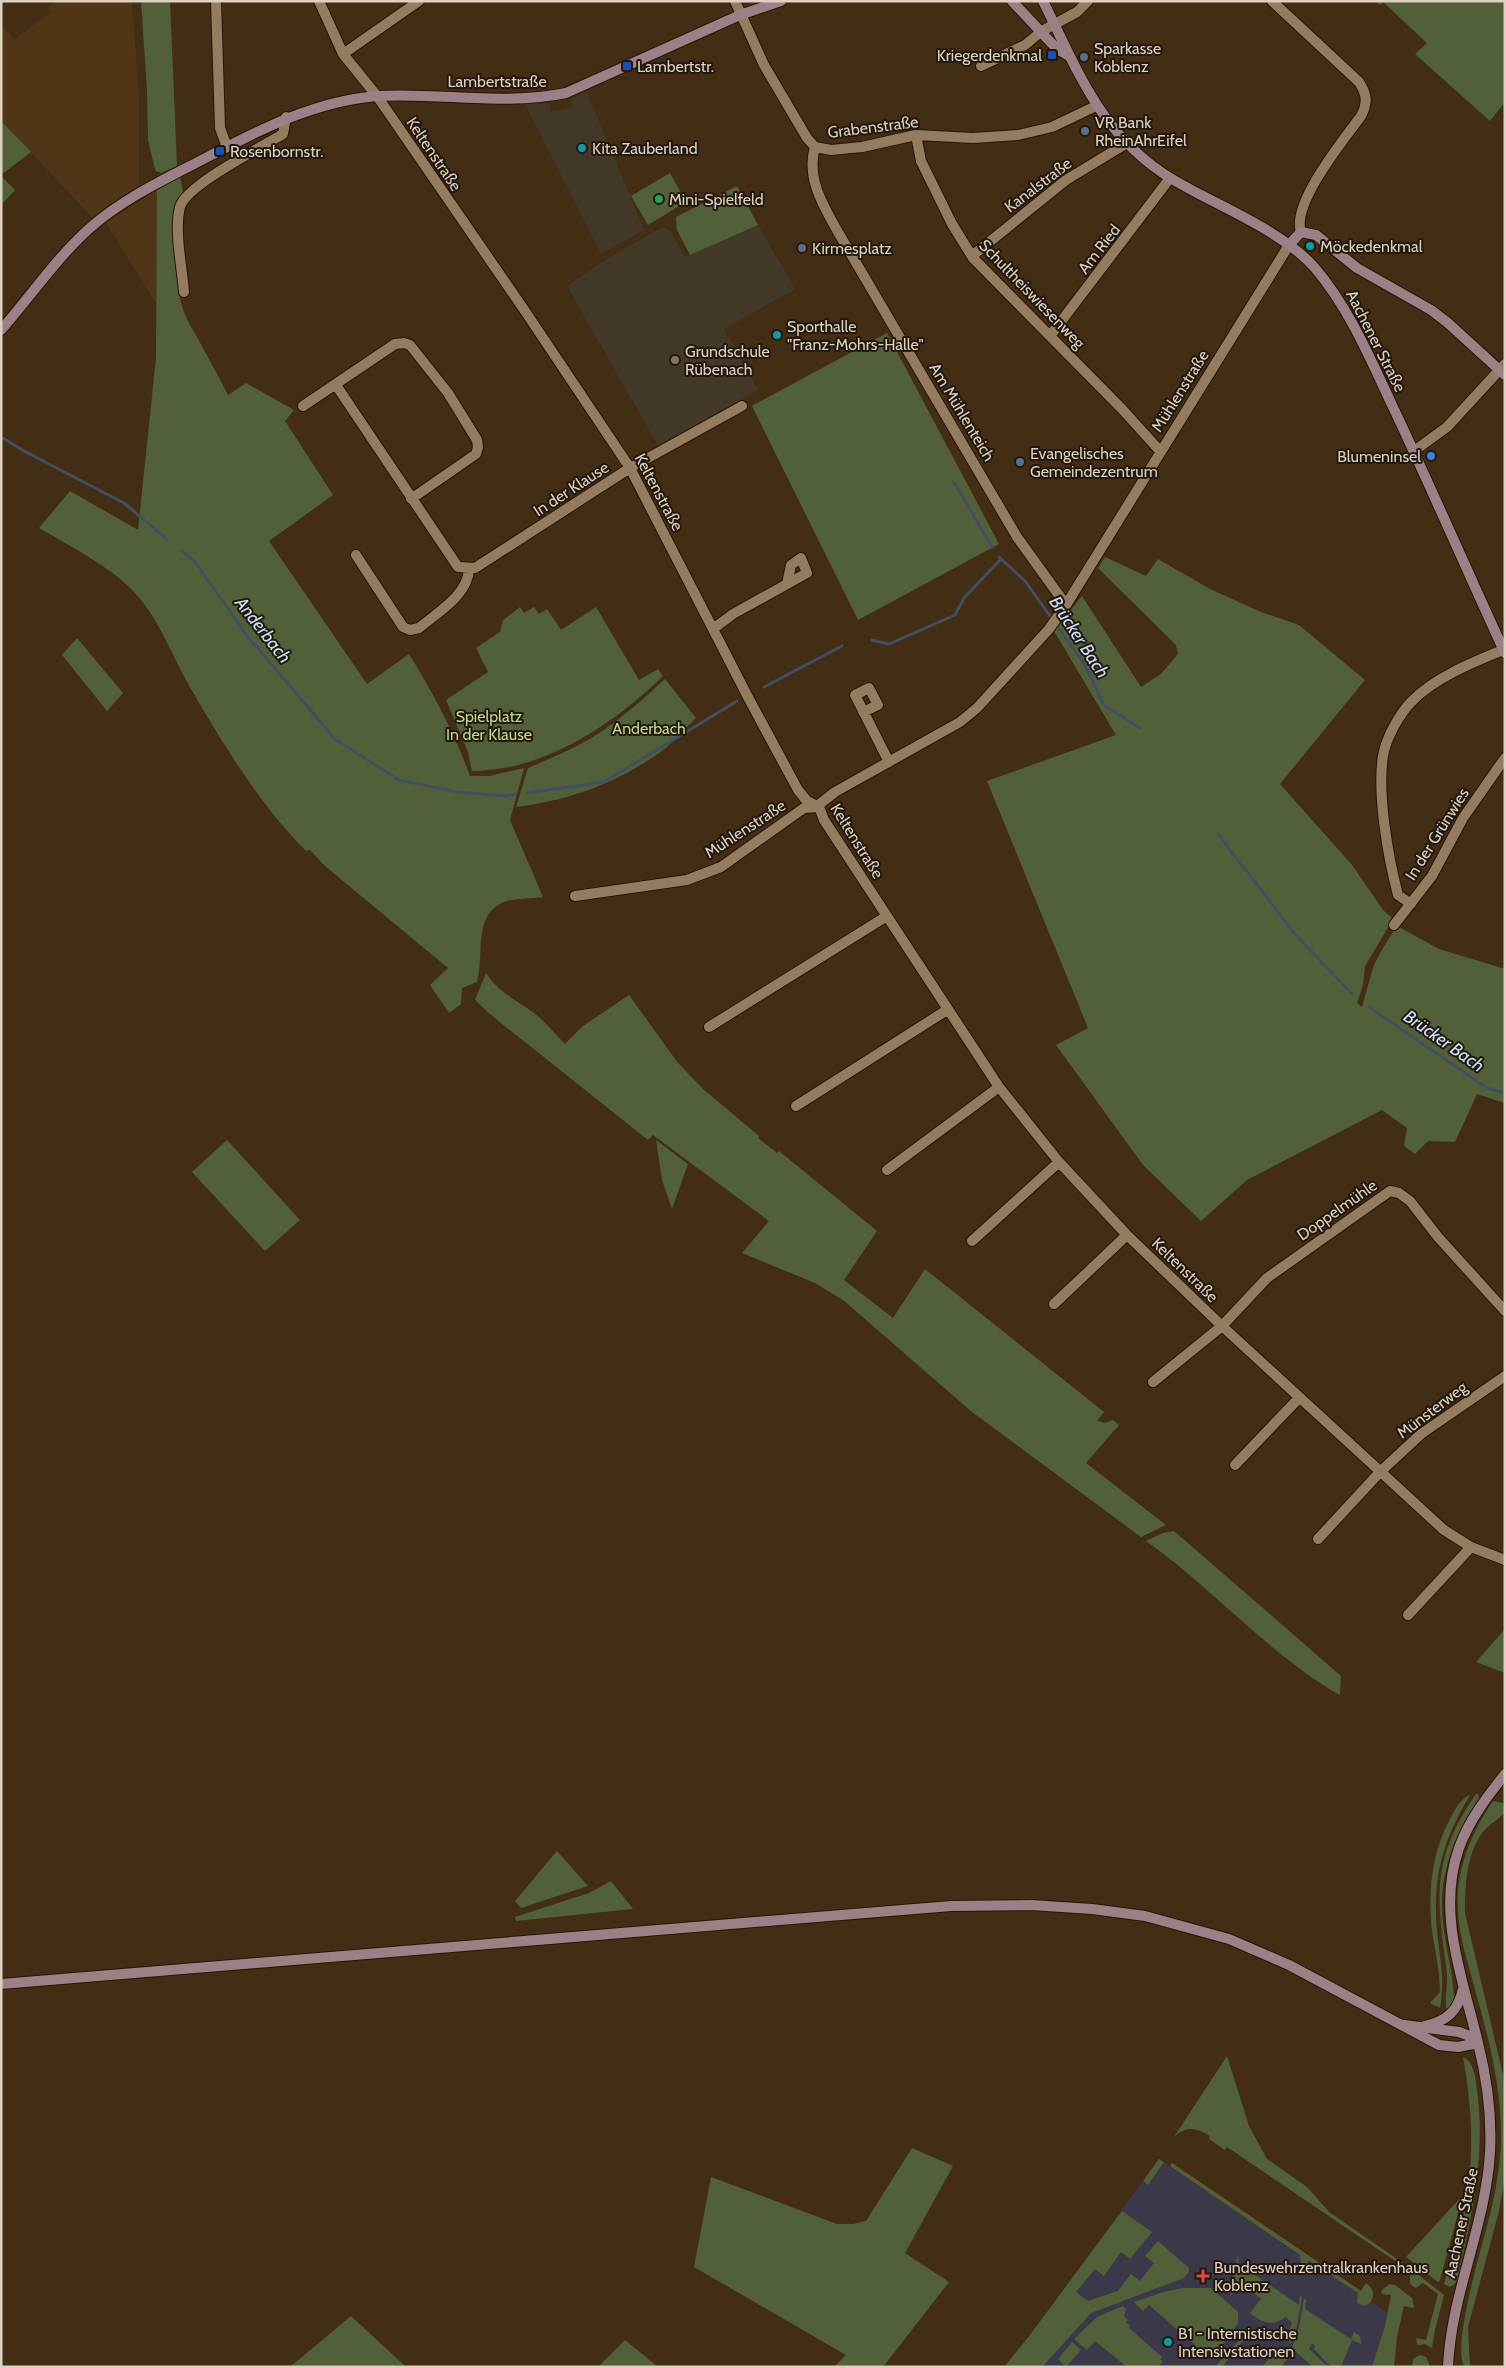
<svg xmlns="http://www.w3.org/2000/svg" width="1506" height="2368" font-family="Cabin,sans-serif">
<style>
.built{fill:#503616}
.education{fill:#433929}
.medical{fill:#3a3849}
.green{fill:#52603a}
.lines{fill:none;stroke-linecap:round;stroke-linejoin:round}
.stream{stroke:#424f63;stroke-width:3}
.street-casing{stroke:#291500;stroke-width:12}
.secondary-casing{stroke:#291500;stroke-width:12}
.street{stroke:#947c61;stroke-width:10}
.secondary{stroke:#9b8187;stroke-width:10}
.transit-dot{fill:#1a4fb4;stroke:#22180e;stroke-width:2}
.service-dot{fill:#5c6f8a;stroke:#22180e;stroke-width:2}
.culture-dot{fill:#0f9aa8;stroke:#22180e;stroke-width:2}
.leisure-dot{fill:#2e9e5b;stroke:#22180e;stroke-width:2}
.education-dot{fill:#8d6e63;stroke:#22180e;stroke-width:2}
.shop-dot{fill:#3f7fe0;stroke:#22180e;stroke-width:2}
.health-dot{fill:#e0444e;stroke:#22180e;stroke-width:2}
.labels{text-anchor:middle;dominant-baseline:central;stroke-width:4;stroke-linejoin:round;paint-order:stroke}
.poi-label{font-size:16px;fill:#ddcfc1;stroke:#22180e;text-anchor:start}
.street-label{font-size:16px;fill:#ddcfc1;stroke:#22180e}
.park-label{font-size:16px;fill:#beda8c;stroke:#22180e}
.water-label{font-size:18px;font-style:italic;fill:#cbe0fa;stroke:#22180e}
</style>
<rect width="100%" height="100%" fill="#432e15"/>
<path class="built" d="M56,1h76l7,97v87l-47,32 -91,-96v-97l13,15 37,-27 -3,-4z
M157,190l-1,113 -50,-80z"/>
<path class="education" d="M587,92l57,138 -43,24 -76,-150h24l2,8 21,-5 -1,-8z
M758,225l37,64 -71,40 34,61 -99,57 -92,-161 43,-29 53,-30 8,4 14,26z"/>
<path class="medical" d="M1159,2159l238,160 -8,48h-385l26,-32z"/>
<path class="green" d="M141,1h29l7,165 -16,7 -5,-2 -2,-6 -6,-25 -1,-50z
M1375,1h130v101l-15,19 -75,-67 12,-11 -44,-41 -3,3z
M1,121l30,31 -30,23z
M670,173l16,29 -38,23 -17,-29z
M1,176l14,14 -14,15z
M180,177l3,15c-15,18 -8,95 0,117 3,10 9,19 14,28 10,19 21,38 31,58l18,-12 48,27 -9,11 48,74 -64,46 98,143 42,-30c24,39 45,78 61,122h19l35,-8 -14,52 33,77c-12,2 -28,1 -39,5 -32,13 -19,54 -27,80l-15,6 -1,16 -12,9 -19,-28 18,-17 -123,-102 -15,-16 -4,1c-45,-45 -84,-108 -116,-164 -18,-31 -31,-69 -56,-95 -23,-25 -66,-47 -95,-64l31,-37 68,39 18,-172 1,-168z
M737,186l21,39 -68,30 -13,-25 -1,-13z
M887,333l112,211 -141,76 -106,-214z
M1105,557l41,19 12,-17 52,30 51,23 38,13 66,55 -85,104 72,81 31,45 10,9 -28,47 -2,19 -6,18 5,4c4,-13 7,-26 11,-39 6,-15 15,-28 24,-42l42,23 66,20v134l-28,-9 -22,48 -27,-1 -13,13 -11,-8 3,-18 -25,-18 -135,70 -46,41 -58,-56 -87,-120 32,-17 -101,-247 129,-46 -62,-104 28,-35 59,91 20,-13 17,-20 -2,-9 -78,-77z
M520,607l4,6 10,-6 5,7 8,-5 14,21 35,-23 43,73 19,-11 5,7c-49,48 -119,95 -191,95l-4,-19 -22,-52 42,-28 -12,-24 24,-16 3,-12z
M77,638l46,55 -16,18 -45,-56z
M665,679l31,39c-10,9 -20,21 -30,30 -48,35 -92,51 -150,59l12,-39c16,-7 33,-14 49,-22 33,-17 61,-42 88,-67z
M486,973c13,20 30,27 48,40 11,8 21,21 31,31l18,-18 46,-31 49,68 25,26 56,47 -1,2 19,15 2,-2 98,80 -33,49 49,38 32,-49 179,143 -7,9 8,2 8,-3 6,5 -33,38 80,62 -25,12 -169,-125 -129,-112 -28,-17 -73,-30 27,-32 -116,-86 -5,5 -157,-125 -16,-15z
M227,1140l73,80 -35,31 -73,-79z
M656,1140l32,24 -16,45 -10,-29z
M1174,1531l167,145 -1,19c-72,-41 -127,-107 -194,-154l17,-8z
M1505,1629v44l-29,-11z
M1476,1794h2l1,4c-22,33 -39,72 -37,112 1,30 11,59 12,89l-2,7 -5,6c-3,-12 1,-26 0,-38 -10,-75 -17,-114 29,-180z
M1470,1795c-27,45 -38,83 -33,136 3,28 8,48 3,77l-10,-5 10,-11c0,-21 -5,-41 -8,-61 -4,-39 -1,-75 17,-110 5,-10 11,-22 21,-26z
M1493,1801l10,2 2,9c-7,8 -17,13 -23,21 -16,22 -17,54 -17,80l38,162 2,16v86l-6,34 -31,116 2,40h-5c-16,-20 23,-137 28,-166 5,-22 8,-45 8,-67 0,-50 -13,-98 -26,-145 -7,-26 -16,-52 -17,-78 -3,-39 13,-78 35,-110z
M557,1851l31,35 -67,22 -6,-7z
M611,1881l22,28 -117,12 -1,-4 74,-24z
M1227,2056l22,70 18,33 40,28 22,25 74,51 41,32 -9,35 -3,18 -7,-4 -8,1 -1,-7 10,2 12,-46 -15,-11 -7,5 -6,-4v-13l-183,-124 -2,3 -16,-11 1,-3c-12,-8 -24,-11 -36,1z
M1463,2057c11,5 13,22 14,33 9,64 -5,125 -19,187l-3,7 -5,3 -6,-3c8,-32 20,-65 24,-97 6,-44 3,-86 -5,-130z
M912,2148l41,18 -48,87 44,29 -66,85h-49l12,-12 -152,-88 17,-90 126,47h16l13,-3z
M1159,2159l5,3 -16,23 -5,-4z
M1172,2163l189,128 5,-8c7,5 9,10 5,19l-6,4 -8,-3 1,-10 -50,-33v10l-7,-5 -1,-10 -130,-89z
M1463,2195l-23,85 -2,2 -32,-25z
M1122,2211l30,21 -22,27 -9,-7 -17,24 -9,-7 -19,23 12,9 30,-10 13,-17 9,7 14,-18 -9,-7 13,-15 31,27v4l-5,6 -93,35 -49,54h-38l26,-32z
M1238,2254l1,10 60,41 1,-9 2,1 -5,29 -7,19 -2,-11 4,-11 -6,-6c-14,10 -24,6 -36,-4l11,-14 -18,-15 -13,12z
M1389,2284l6,1 17,13 2,10 -10,-2 -7,31 -3,30h-22l13,-41 6,-31 -9,-1 -1,-3z
M1183,2288h28l27,24v11l-9,14 -4,-3 -1,2 3,3 -15,21 -2,-4h-3l-58,-51 -6,6 -9,-9 29,-10z
M1304,2299l2,1 -1,9 46,30 3,-7 6,4 1,8 -9,-4 -11,27h-10l-17,-18 1,-3 -3,-3 -3,6 19,18h-15l-21,-19 7,-21z
M1123,2306l3,3 -2,7 4,4 -2,2 4,4 -1,2 33,29 -2,2 3,2 -5,6h-31l-32,-26 -8,9 -13,-11 23,-22z
M351,2316l55,51h-116z
M1253,2328l-31,39h-7l33,-37 -1,-1z
M625,2340l33,27h-60z
M1072,2342l9,8 -15,17 -8,-8z
M1277,2349l11,9 -7,9h-19z
M1420,2355l6,2 4,9 -18,1 1,-8z"/>
<g class="lines">
<path class="stream" d="M1,437l23,14 100,52 43,36
M954,482l38,65
M182,551l13,11 53,75 87,102 64,41 58,12 48,4 10,-2
M999,557l26,24 60,84 19,40 36,23
M872,640l17,4 66,-29 9,-17 36,-38
M764,687l78,-41
M527,793l77,-11 133,-81
M1218,834l76,99 58,61
M1369,1007l118,81 18,5"/>
<defs>
<path id="street" d="M216,1l4,127 7,19
M319,1l24,53 34,42 148,215 105,157 119,231 49,91 9,11 12,6 5,13 175,267 60,75 68,73 95,91 222,204 27,17 34,13
M735,1l29,64 43,73 8,9 16,3 31,-3 54,-12 57,3 45,-3 34,-8 44,-21
M1272,1l87,81c8,12 9,21 2,34 -17,23 -70,88 -60,116
M343,54l76,-53
M981,66l44,-21 17,-14 35,-19 11,-11
M916,135l5,26 31,63 21,34 149,151 38,42
M815,147c-9,31 8,58 23,85l179,305 49,68
M972,256l94,-76 61,-37
M184,292c-2,-25 -10,-62 -4,-85 6,-22 82,-60 103,-73l3,-17
M1050,336l120,-158
M336,385l122,182 17,1 155,-100 112,-62
M303,406l92,-62 9,-1 6,2 38,48 29,47 1,7 -2,7 -65,45
M1414,451l33,-24 58,-63
M356,555l47,72 7,3 9,-2c19,-16 49,-33 50,-59
M713,629l20,-15 74,-41 -6,-15 -10,7 -4,19
M863,712l15,-7 -9,-17 -14,7 34,67
M819,807l2,-4 14,-11 125,-70 17,-14 72,-79 17,-24 223,-360
M575,896l112,-16 34,-13 83,-59 14,-1
M1411,904l-13,-9c-10,-38 -21,-101 -15,-139 3,-18 16,-41 28,-54 23,-24 62,-40 92,-52
M1394,925l38,-49 31,-58 42,-60
M709,1027l178,-111
M796,1106l151,-96
M887,1170l112,-83
M972,1241l87,-79
M1054,1304l73,-69
M1153,1382l69,-56 45,-48 123,-87 9,2 11,8 28,36 67,74
M1235,1465l64,-67
M1318,1539l62,-67 41,-38 84,-58
M1408,1615l63,-68"/>
<path id="secondary" d="M1012,1l45,48 12,7
M1043,1c35,70 58,135 129,178 43,26 110,51 143,89 34,40 55,90 77,137 39,82 75,166 113,248
M1289,245l12,-13 15,3 41,33 74,42 17,13 57,52
M1,330c30,-34 56,-73 90,-103 30,-26 64,-43 99,-61 60,-31 118,-64 187,-70 62,-4 127,10 189,-3l174,-78 41,-14
M1,1984l950,-78 80,-1 61,4 53,7 84,23 60,26 150,80 19,2 20,-4
M1404,2025l55,7 8,3 11,8
M1425,2026c22,-5 33,-15 38,-37
M1448,2367c3,-73 38,-142 42,-215 2,-37 -3,-73 -12,-109 -15,-64 -42,-130 -19,-195 10,-28 28,-51 46,-74"/>
</defs>
<use href="#street" class="street-casing"/>
<use href="#secondary" class="secondary-casing"/>
<use href="#street" class="street"/>
<use href="#secondary" class="secondary"/>
</g>
<g class="transit-dot">
<rect x="1047" y="50" width="10" height="10" rx="2.5"/>
<rect x="622" y="61" width="10" height="10" rx="2.5"/>
<rect x="215" y="146" width="10" height="10" rx="2.5"/>
</g>
<g class="service-dot">
<circle cx="1084" cy="57" r="5"/>
<circle cx="1085" cy="131" r="5"/>
<circle cx="802" cy="248" r="5"/>
<circle cx="1020" cy="462" r="5"/>
</g>
<g class="culture-dot">
<circle cx="582" cy="148" r="5"/>
<circle cx="1310" cy="246" r="5"/>
<circle cx="777" cy="335" r="5"/>
<circle cx="1168" cy="2342" r="5"/>
</g>
<circle class="leisure-dot" cx="659" cy="199" r="5"/>
<circle class="education-dot" cx="675" cy="360" r="5"/>
<circle class="shop-dot" cx="1431" cy="456" r="5"/>
<path class="health-dot" d="M1200.5 2268.5h5v5h5v5h-5v5h-5v-5h-5v-5h5z"/>
<g class="labels">
<g class="poi-label">
<text x="1094" y="48">Sparkasse<tspan x="1094" dy="18">Koblenz</tspan></text>
<text x="1042" y="55" text-anchor="end">Kriegerdenkmal</text>
<text x="637" y="66">Lambertstr.</text>
<text x="1095" y="122">VR Bank<tspan x="1095" dy="18">RheinAhrEifel</tspan></text>
<text x="592" y="148">Kita Zauberland</text>
<text x="230" y="151">Rosenbornstr.</text>
<text x="669" y="199">Mini-Spielfeld</text>
<text x="1320" y="246">Möckedenkmal</text>
<text x="812" y="248">Kirmesplatz</text>
<text x="787" y="326">Sporthalle<tspan x="787" dy="18">"Franz-Mohrs-Halle"</tspan></text>
<text x="685" y="351">Grundschule<tspan x="685" dy="18">Rübenach</tspan></text>
<text x="1030" y="453">Evangelisches<tspan x="1030" dy="18">Gemeindezentrum</tspan></text>
<text x="1421" y="456" text-anchor="end">Blumeninsel</text>
<text x="1214" y="2267">Bundeswehrzentralkrankenhaus<tspan x="1214" dy="18">Koblenz</tspan></text>
<text x="1178" y="2333">B1 - Internistische<tspan x="1178" dy="18">Intensivstationen</tspan></text>
</g>
<g class="street-label">
<text x="497" y="81">Lambertstraße</text>
<text transform="translate(873 127) rotate(-7)">Grabenstraße</text>
<text transform="translate(434 154) rotate(56)">Keltenstraße</text>
<text transform="translate(1038 185) rotate(-37)">Kanalstraße</text>
<text transform="translate(1099 249) rotate(-52)">Am Ried</text>
<text transform="translate(1032 294) rotate(46)">Schultheiswiesenweg</text>
<text transform="translate(1376 341) rotate(63)">Aachener Straße</text>
<text transform="translate(1180 391) rotate(-58)">Mühlenstraße</text>
<text transform="translate(962 412) rotate(59)">Am Mühlenteich</text>
<text transform="translate(571 489) rotate(-33)">In der Klause</text>
<text transform="translate(659 492) rotate(62)">Keltenstraße</text>
<text transform="translate(745 829) rotate(-33)">Mühlenstraße</text>
<text transform="translate(1437 834) rotate(-58)">In der Grünwies</text>
<text transform="translate(857 841) rotate(58)">Keltenstraße</text>
<text transform="translate(1337 1210) rotate(-35)">Doppelmühle</text>
<text transform="translate(1185 1270) rotate(44)">Keltenstraße</text>
<text transform="translate(1432 1410) rotate(-37)">Münsterweg</text>
<text transform="translate(1461 2223) rotate(-78)">Aachener Straße</text>
</g>
<g class="park-label">
<text x="489" y="716">Spielplatz<tspan x="489" dy="18">In der Klause</tspan></text>
<text x="649" y="728">Anderbach</text>
</g>
<g class="water-label">
<text transform="translate(263 630) rotate(52)">Anderbach</text>
<text transform="translate(1079 637) rotate(57)">Brücker Bach</text>
<text transform="translate(1444 1041) rotate(35)">Brücker Bach</text>
</g>
</g>
<rect width="1506" height="2368" fill="none" stroke="#ddcfc1" stroke-width="5"/>
</svg>
